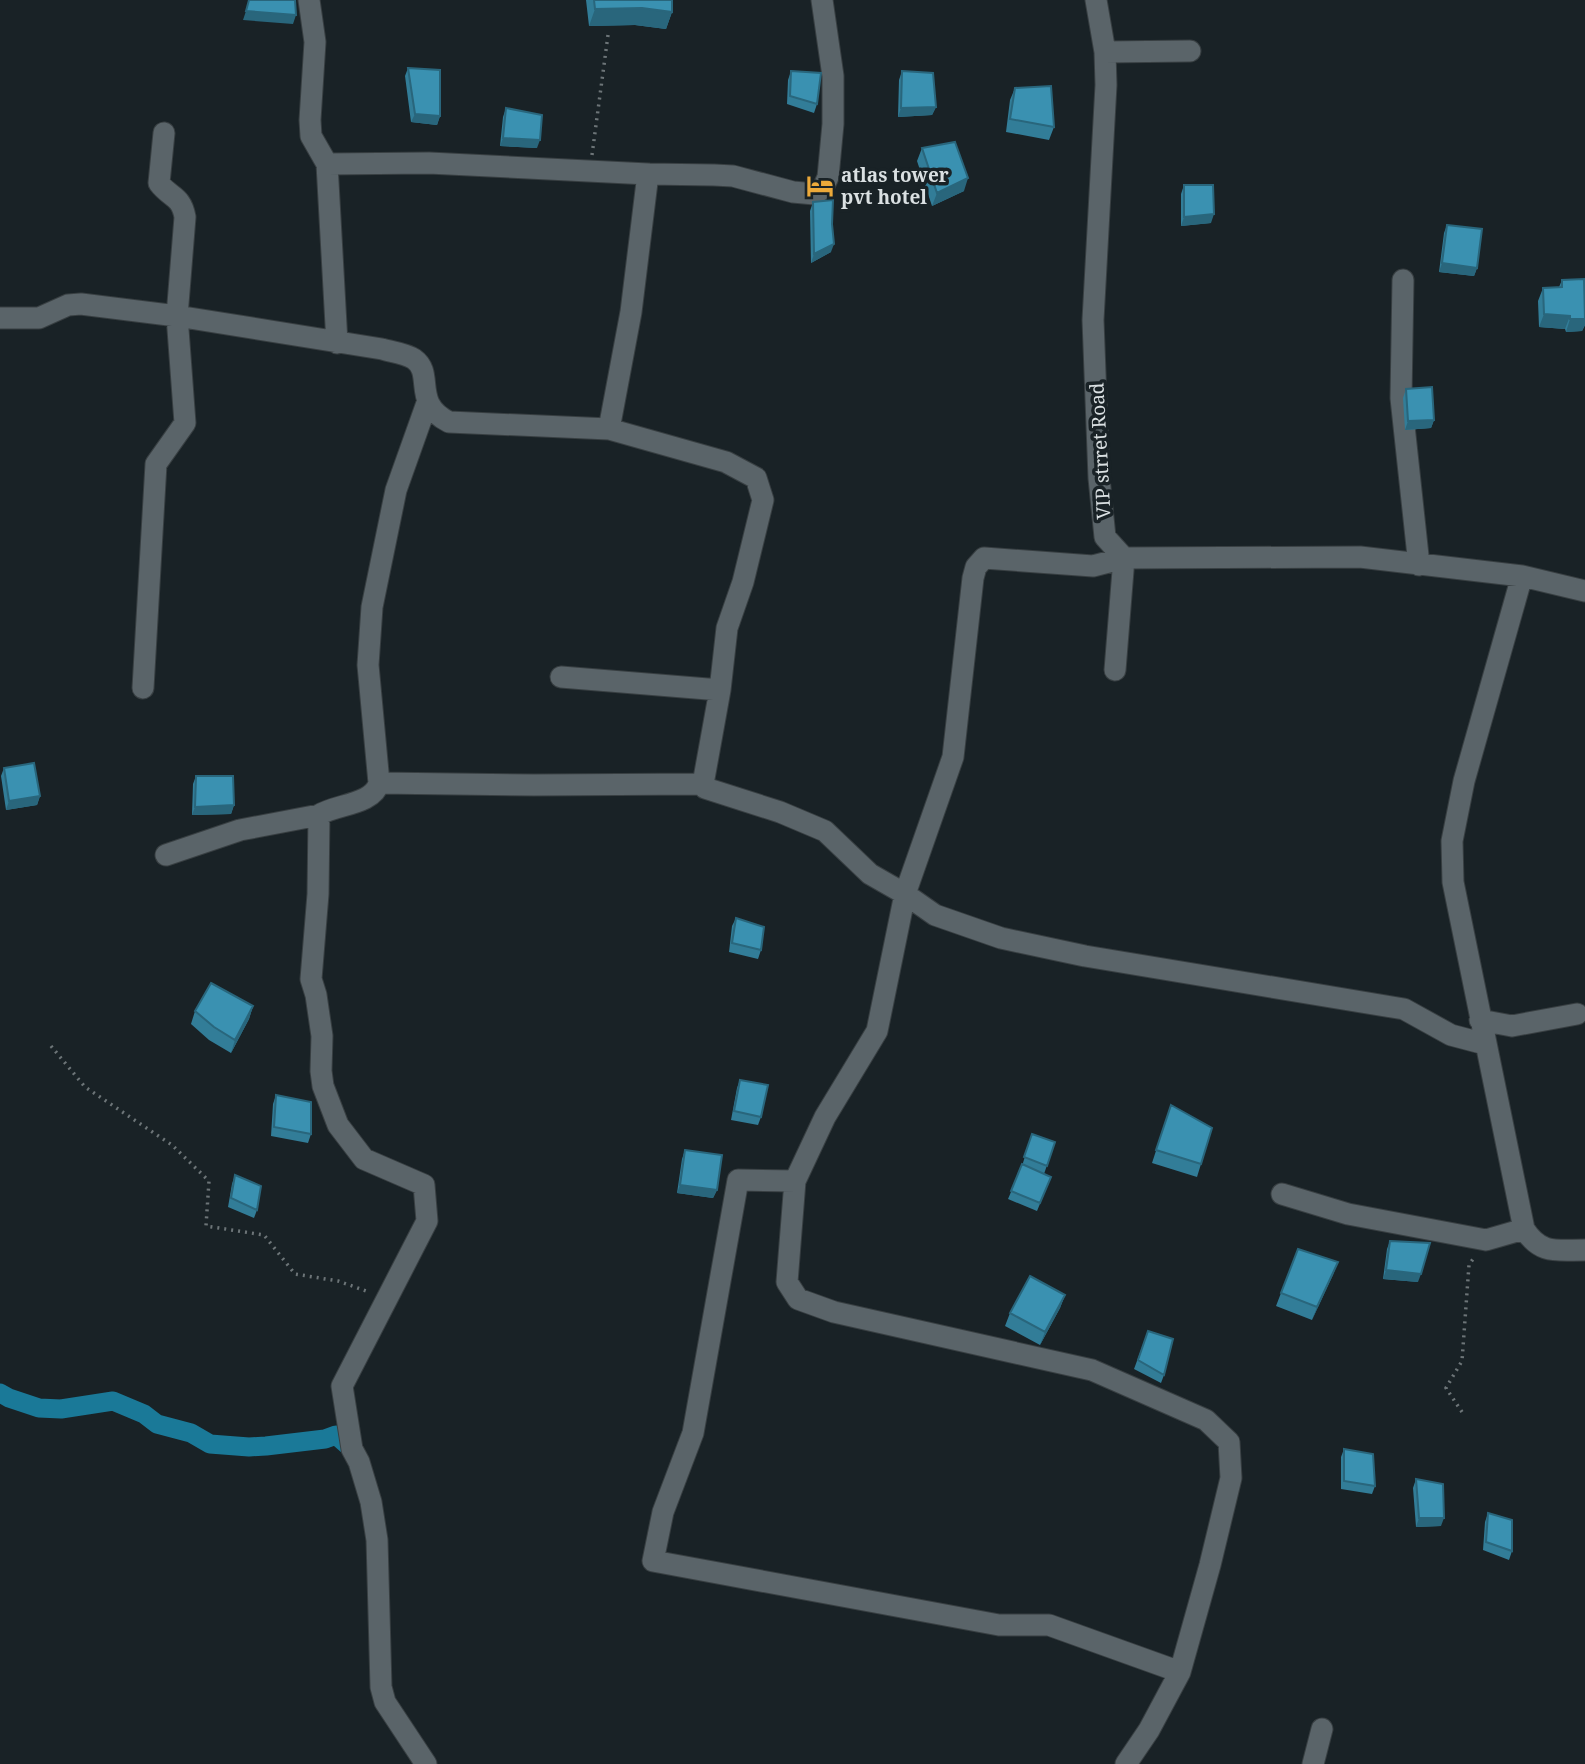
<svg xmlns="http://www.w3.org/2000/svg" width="1585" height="1764" font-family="'Noto Serif',serif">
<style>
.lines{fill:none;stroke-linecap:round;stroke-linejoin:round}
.canal{stroke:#1a7998;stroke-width:19}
.street-casing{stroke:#383f42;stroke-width:23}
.path{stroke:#6d7578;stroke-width:3.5;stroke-dasharray:2 5;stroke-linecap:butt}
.street{stroke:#5a6469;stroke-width:21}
.wall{fill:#327d98}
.shaded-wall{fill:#29667c}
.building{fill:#3a91b1;stroke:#29667c;stroke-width:2}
.labels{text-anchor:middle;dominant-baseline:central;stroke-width:7;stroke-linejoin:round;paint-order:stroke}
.poi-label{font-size:19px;font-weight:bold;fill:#dae0e2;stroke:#192226;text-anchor:start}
.street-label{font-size:19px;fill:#dae0e2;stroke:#192226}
</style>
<rect width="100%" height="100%" fill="#192226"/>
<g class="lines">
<path class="canal" d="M0,1393l9,5 30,10 22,1 52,-8 31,13 13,10 34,9 19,11 39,3 17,-1 59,-7 11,-4 16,14"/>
<defs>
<path id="street" d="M309,0l6,42 -5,78 1,16 16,28 10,179
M1096,0l9,52 1,33 -13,235 6,158 6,59 19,21 236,-1 162,19 63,15
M1105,52l85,-1
M327,164l102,-1 219,11 66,1 19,1 60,16 22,2 8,-6 5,-11 5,-53v-48l-11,-76
M1403,280l-2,118 18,167
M0,318h39l29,-13 13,-1 96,12 205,33c10,3 23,4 32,10 21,15 -3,44 35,63l160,7 117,33 30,16 7,22 -20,82 -16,46 -7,62 -17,94 2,4 75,24 45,19 45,43 35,20 30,21 66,23 84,18 319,53 47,26 34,9
M609,429l22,-117 17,-138
M1522,576l-58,205 -12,60 1,41 71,347c17,26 32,21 61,21
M1115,670l9,-112 -31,8 -109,-8 -8,9 -3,11 -20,179 -48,137 -28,137 -52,86 -30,64 -8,101 11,17 36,13 258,58 114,50 23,22 2,36 -21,87 -30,107 -31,58 -23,34
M561,677l159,13
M143,688l13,-224 29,-41 -8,-107 8,-99c-4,-22 -15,-19 -26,-34l5,-50
M379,783l155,2 169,-1
M166,855l74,-25 79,-15
M1480,1020l32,6 65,-12
M795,1181l-57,-1 -45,253 -30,79 -10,49 346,64h50l131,47
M1282,1194l66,20 138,26 38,-11
M426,1764l-41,-62 -4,-15 -4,-147 -6,-38 -12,-40 -7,-13 -10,-63 85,-165 -3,-36 -60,-26 -26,-34 -15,-39 -2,-15 1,-35 -6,-41 -5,-16 7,-85 1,-79c17,-11 54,-10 60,-32l-11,-118 4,-58 24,-117 31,-87
M1313,1764l9,-35"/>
</defs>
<use href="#street" class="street-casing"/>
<path class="path" d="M592,155l16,-120
M51,1046l34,41 87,58 37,36 -3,45 58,9 31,39 43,7 31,11
M1462,1412l-16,-24 16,-27 7,-96 6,-9"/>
<use href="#street" class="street"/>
</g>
<path class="wall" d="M586,0h86v12l-6,17 -31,-4 -46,1z
M408,68l32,48 -3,9 -26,-3 -6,-46z
M791,71l26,33 -3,9 -27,-9 1,-24z
M902,71l34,36 -4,8 -34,2 1,-37z
M1015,88l39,39 -5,13 -43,-8 4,-32z
M506,108l31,40 -37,-2 3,-29z
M922,148l42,43 -32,15 -15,-45z
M1184,185l27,38 -30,3v-32z
M813,202l18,50 -20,11 -1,-52z
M1447,225l30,43 -3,8 -35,-4 5,-39z
M1562,280l23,45 -3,6 -16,1 -1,-3 -26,-2 -1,-26 5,-13 16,-1z
M1406,389l28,31 -3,8 -26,2 -2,-32z
M4,768l36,28 -3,9 -31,5 -5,-34z
M196,776l38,29 -3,9 -39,1 1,-31z
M736,918l25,32 -3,9 -29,-7 3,-26z
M253,1006l-4,13 -18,34 -22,-13 -18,-16 4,-13z
M740,1080l21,37 -3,8 -27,-5 6,-32z
M276,1095l35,39 -3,9 -37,-7 2,-32z
M1167,1117l34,47 -4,13 -45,-14z
M1032,1134l23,8 -11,32 7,3 -14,34 -29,-12 14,-33z
M685,1150l32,40 -4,8 -36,-5 5,-34z
M235,1175l22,35 -3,8 -26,-11 4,-23z
M1390,1241l28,41 -35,-3 4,-30z
M1338,1262l-26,58 -36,-14 5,-13z
M1065,1295l-5,13 -20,37 -35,-19 5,-13z
M1148,1331l16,44 -3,8 -27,-14z
M1344,1449l31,37 -3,8 -31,-5v-32z
M1416,1479l25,47 -25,1 -3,-39z
M1488,1513l24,38 -3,9 -26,-10 2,-28z"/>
<path class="shaded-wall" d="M642,8l30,4 -6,17 -31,-4 -46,1 6,-17z
M246,11l50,4 -3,9 -50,-4z
M936,107l-4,8 -34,2 3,-9z
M415,114l25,2 -3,9 -26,-3z
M503,138l37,2 -3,8 -37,-2z
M968,178l-4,13 -32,15 5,-13z
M1214,214l-3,9 -30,3 3,-9z
M834,244l-3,8 -20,11 3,-9z
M1442,263l35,5 -3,8 -35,-4z
M1544,314l26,2 -5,13 -26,-2z
M1585,317v8l-3,6 -16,1 4,-13z
M1434,420l-3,8 -26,2 3,-9z
M40,796l-3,9 -31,5 3,-9z
M234,805l-3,9 -39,1 3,-8z
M253,1006l-4,13 -18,34 4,-13z
M680,1185l37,5 -4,8 -36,-5z
M1338,1262l-5,13 -21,45 5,-13z
M1386,1270l35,4 -3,8 -35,-3z
M1065,1295l-5,13 -20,37 5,-13z
M1419,1518h25l-3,8 -25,1z"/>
<path class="building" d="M249,0h46l1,15 -50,-4z
M594,0h78v12l-30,-4 -47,1z
M408,68l32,2v46l-25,-2z
M791,71l30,2 -4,31 -27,-8z
M902,71l31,2 3,34 -35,1z
M1051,86l3,41 -44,-8 5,-31z
M506,108l36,7 -2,25 -37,-2z
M955,142l13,36 -31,15 -15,-45z
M1184,185h29l1,29 -30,3z
M833,200l-1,24 2,20 -20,10 -1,-52z
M1447,225l35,4 -5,39 -35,-5z
M1584,279l1,40h-15v-3l-26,-2 -1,-26 19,-1v-7z
M1432,387l2,33 -26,1 -2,-32z
M34,763l6,33 -31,5 -5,-33z
M196,776h37l1,29 -39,2z
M736,918l28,9 -3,23 -29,-7z
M211,983l42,23 -18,34 -21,-13 -19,-16z
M740,1080l28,5 -7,32 -27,-6z
M276,1095l35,7v32l-37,-7z
M1171,1105l41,23 -11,36 -45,-14z
M1032,1134l23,8 -8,24 -23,-9z
M685,1150l37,5 -5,35 -37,-5z
M1022,1164l29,13 -11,26 -29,-12z
M235,1175l26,11 -4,24 -26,-12z
M1390,1241l40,2 -9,31 -35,-4z
M1298,1249l40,13 -21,45 -36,-14z
M1030,1276l35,19 -20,37 -35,-19z
M1148,1331l25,8 -9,36 -26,-15z
M1344,1449l29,5 2,32 -31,-5z
M1416,1479l27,5 1,34h-25z
M1488,1513l24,7v31l-26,-9z"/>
<defs>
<symbol id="hotel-bare" viewBox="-9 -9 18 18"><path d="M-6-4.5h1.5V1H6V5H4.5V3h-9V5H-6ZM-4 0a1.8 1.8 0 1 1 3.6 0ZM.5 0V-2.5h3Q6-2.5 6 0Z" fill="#eca93a" stroke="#192226" stroke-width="2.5" paint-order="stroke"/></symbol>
</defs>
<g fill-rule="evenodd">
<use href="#hotel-bare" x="801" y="167" width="38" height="38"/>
</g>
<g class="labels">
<g class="poi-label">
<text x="841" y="175">atlas tower<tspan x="841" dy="22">pvt hotel</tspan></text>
</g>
<g class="street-label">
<text transform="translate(1100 451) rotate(-93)">VIP strret Road</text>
</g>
</g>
</svg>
